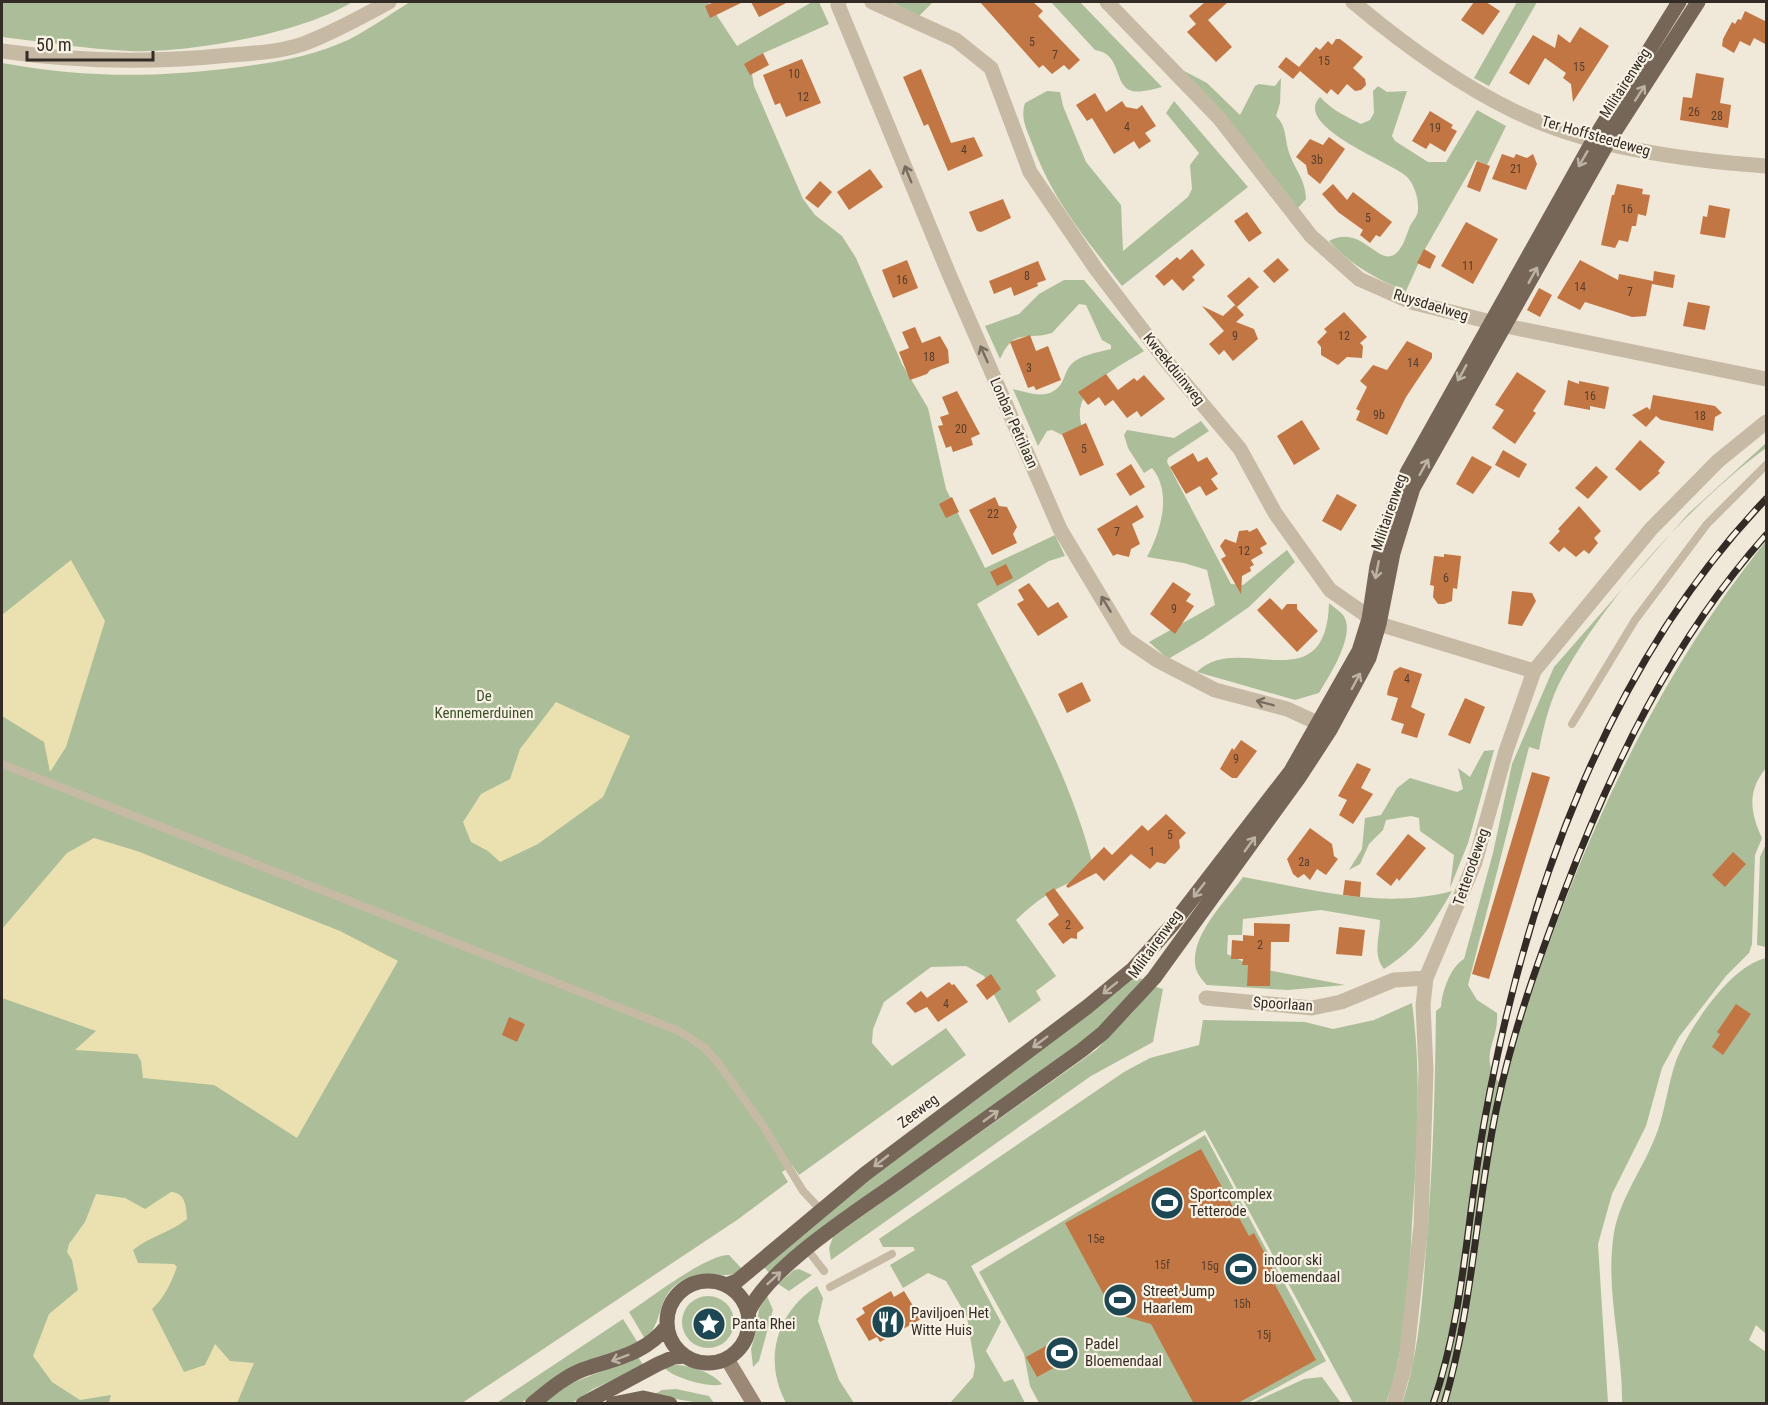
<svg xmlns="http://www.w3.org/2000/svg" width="1768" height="1405" font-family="'Roboto Condensed',sans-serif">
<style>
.green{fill:#acbe99}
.sand{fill:#ebe0af}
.building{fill:#c27644}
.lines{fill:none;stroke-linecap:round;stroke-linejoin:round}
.lane{stroke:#c7baa5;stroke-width:8}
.street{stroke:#c7baa5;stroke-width:15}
.secondary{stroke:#9b8976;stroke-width:15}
.primary{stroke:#756657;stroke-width:15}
.rail-casing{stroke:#332c26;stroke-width:7}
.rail{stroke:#f8f2e4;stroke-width:4.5;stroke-dasharray:14;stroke-linecap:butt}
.oneway{stroke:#bdb3a5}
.oneway2{stroke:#766c5f}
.labels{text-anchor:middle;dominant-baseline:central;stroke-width:4.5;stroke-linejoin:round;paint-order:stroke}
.number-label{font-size:12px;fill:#573e2e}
.street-label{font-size:15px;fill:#332c26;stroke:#f8f2e4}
.park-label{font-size:15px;fill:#3d512a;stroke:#f8f2e4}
.poi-label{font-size:15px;fill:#332c26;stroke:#f8f2e4;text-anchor:start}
</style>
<rect width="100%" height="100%" fill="#f0e8d8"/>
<path class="green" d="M2,2h350c-49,31 -165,52 -223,49 -42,-2 -85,-9 -127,-14z
M410,2h298l29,44 75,-44h7l10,22 -70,31 -7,19 2,12 49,113 12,16 27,21 14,22 46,106 26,44 18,81 39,79 70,-33 10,21 -16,5 -72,43c43,82 92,169 115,258l-7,15c-29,9 -48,23 -69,43l40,56 -20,15 5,9 -32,23 -25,-47 -18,-10 -35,1 -47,35 -11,27 -1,14 20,23 54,-38 20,27 -167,120 -7,-10 -10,7 6,10 -51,38 -275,183h-460v-1340c77,14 144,15 222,6 42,-5 85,-11 124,-29 22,-11 42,-26 62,-38z
M891,2h42l-14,14z
M1051,2h29l82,85c-9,2 -21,6 -30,4 -19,-5 -10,-38 -37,-41z
M1517,2h20l-48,84 -15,-8z
M1169,63l38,20 33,32 15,-29 4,-2 16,2 6,-8 -1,25 -4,13c12,12 8,24 14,39 6,17 15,23 16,44l-8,9z
M1378,86l9,6 20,-1 -15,45 3,5 33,21h18l31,-52 29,16 -19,39 -11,-5 -51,89 -19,42c-29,-11 -56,-27 -77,-50 30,-16 47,20 62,15 11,-3 15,-20 19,-30 3,-5 8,-11 8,-16 1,-11 -4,-27 -12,-34 -16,-14 -114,-50 -86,-79 12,13 25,19 41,27l9,-4 4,-7 -1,-22z
M1047,91l13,1 3,14 23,56 35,43 2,46 65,-54 4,-8 -2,-24 9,-12 -33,-40 8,-12 74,86 -126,99c-36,-48 -68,-83 -89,-140 -6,-16 -13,-27 -8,-43z
M1064,280h20l60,71c-28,18 -75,37 -62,76l-18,9 -12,-6 -5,1 -9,15 -25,-57c16,4 36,12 48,-5 5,-8 5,-17 14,-23 11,-7 24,-9 36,-12v-4l-9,-5 -16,-35 -7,-1 -27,29c-26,8 -38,-6 -52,26l-15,-33 34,-12 20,-20z
M1201,421l8,10 -41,27 -1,4 64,122 12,1 44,-35 8,12 -46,45 -45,31 -36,21 -19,-17 66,-37 -8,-35 -23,-7 -37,-6c13,-24 26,-64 5,-89l-8,5 -16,-25 -4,-13 3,-5 47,8z
M1766,443v5c-74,55 -158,147 -203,228 -13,23 -19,49 -24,74l-10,-3 -61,238 9,15 20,13c2,32 -21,42 5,73 58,-194 136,-386 264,-545v227c-19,23 -16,44 -4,70l-7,17 -3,89 -3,9 -23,23 -47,61 -17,31 -16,58 -34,68 -14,50 10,159 -206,1c17,-50 20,-102 24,-154 7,-80 9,-159 10,-239l5,-4c1,-16 10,-41 23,-48l29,-106 19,-89 42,-97 134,-153z
M1329,603c4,4 11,8 14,12 14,19 -14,61 -24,78l-24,7 -98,-28c41,-42 129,33 132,-69z
M1494,750l-26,93 -18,45 4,-33 -34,-24 -1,-13 -8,-2 -25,4 -3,10 -14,14 -9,20 -11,6 13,-21 3,-31 16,-3 16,-27 13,-10 47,14 6,-3 -5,-21 12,9 14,-26z
M1766,844v103l-9,-2 3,-88z
M1243,877c69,12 140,33 209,14 -20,35 -34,56 -68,78 -12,-14 -4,-33 -4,-49l-59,-10 -78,9 -1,16h-14l-1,19 30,14 88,17 -57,5 -81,-5c-4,-4 -9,-10 -11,-16 -8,-32 30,-68 47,-92z
M1766,958v376l-10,-9 -7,15 17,12 -1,51 -143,1c1,-55 -16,-109 -9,-164 4,-37 27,-66 41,-100 11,-25 13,-54 22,-79 13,-33 54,-95 90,-103z
M1133,977l10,2 -38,44 -29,24 -306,227 -6,-7 55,-49z
M1153,986l10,3 -10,53 -62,34 -260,184 -2,-12 4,-11 263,-187 38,-39z
M1412,1003c10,73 5,146 0,220 -3,60 -5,124 -26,180h-33l-148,-273 -234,136 30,56 -15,29 18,31 9,-3 12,24h-75l23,-26 2,-11 -8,-49 -21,-36 -18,-8 -25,15 -13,-23 25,-15 -2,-3h-30l-4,-8 245,-167 26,-14 49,-13 4,-25 102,2 28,7 41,-9z
M1205,1135l121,226 -78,42h-209l-9,-17 -6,-32 -45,-82z
M729,1255l14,15c-18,13 -40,-6 -66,14 -20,14 -14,40 -32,55l-16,-27c22,-14 76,-57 100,-57z
M799,1269l13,6 -23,16 -11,-7 16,-14z
M817,1286l6,12 -5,23 21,59 15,23h-68c-23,-43 -10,-90 31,-117z
M767,1296l6,14 -14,51 -6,6 -2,-18 5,-17 3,-23z
M682 1322a26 26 0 1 1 52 0a26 26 0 1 1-52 0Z
M623,1319l15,24 -78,34 -39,26 -26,1z
M638,1357l6,9 -51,23 -21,14 -31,1 31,-21z
M672,1365c16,-1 40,7 50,19 -10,5 -52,-7 -58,-17z
M1322,1377l19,26h-89l52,-24z
M676,1389l33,7 5,7h-15l-46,-8 9,-5z"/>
<path class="sand" d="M71,560l34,61 -39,126 -16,25 -6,-30 -42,-26v-101z
M556,702l74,34 -27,61 -65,47 -38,18 -12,-11 -17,-9 -8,-20 18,-28 29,-15 10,-30z
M94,838l43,13 203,80 58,30 -101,177 -83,-53 -71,-7 -2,-17 -4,-7 -62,-4 21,-19 -94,-33v-69l65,-76z
M171,1192c15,1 15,15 16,27 -17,14 -37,17 -54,31l5,13 36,1 3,3c-6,16 -12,30 -25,42l32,63 21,-7 10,-21 15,17 24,2 -17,40h-128l2,-8 -31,5 -28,-18 -19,-26 16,-42 29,-24 -6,-30 -5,-8 2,-8 16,-22 11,-28 29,4 20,11z"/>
<path class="building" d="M714,2h29l-33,16 -5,-12z
M751,2h37l-29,15z
M980,2h53l10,9 -5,5 42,44 -11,10 -5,-5 -12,9 -9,-9 -4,3z
M1205,2h23l-20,18 24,27 -16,15 -29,-30 9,-8 -7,-8z
M1474,2h12l14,9 -17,24 -22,-15z
M1745,11l22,11v23l-13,-7 -4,8 -10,-5 -6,12 -12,-7 1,-7 9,-17 3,2 3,-5 3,1z
M1580,27l29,19 -36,56 -2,-18 -8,-6 3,-5 -21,-15 -16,27 -20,-12 24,-38 22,13 3,-14 12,9z
M1336,39h4l23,18 -10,11 12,11 1,6 -5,5 -6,1 -8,-7 -9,11 -7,-6 -4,5 -27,-23 -7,8 -15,-12 8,-10 13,10 17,-20 4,3 8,-9 4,4z
M763,53l6,12 -19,10 -6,-11z
M802,59l19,44 -35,14 -6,-14 -5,2 -12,-30z
M921,69l30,74 23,-6 9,19 -35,15 -20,-47 -4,2 -21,-49z
M1696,73l28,5 -4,25 11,2 -3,23 -48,-8 3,-23 9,1z
M1095,93l11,19 16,-11 4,6 11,2 5,-4 14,21 -11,7 6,8 -12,8 -5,-8 -20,13 -22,-36 -5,3 -11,-16z
M1430,111l23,14 -2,3 6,3 -12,21 -15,-9 -4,6 -14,-8z
M1329,137l16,12 -25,35 -12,-10 -2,-9 -10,-8 14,-18 13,6z
M1502,154l12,4 2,-4 11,4 6,-4 4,10 -11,26 -34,-11z
M1477,161l13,5 -10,26 -13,-5z
M870,169l13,18 -34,23 -12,-18z
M820,181l12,11 -14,16 -13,-10z
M1333,184l14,16 6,-8 39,30 -12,15 -4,-2 -6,8 -10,-8 3,-5 -25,-18 -16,-18z
M1617,184l26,5 -1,5 8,1 -4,21 -8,-2 -2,12h-4l-4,16 -9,-2 -4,8 -14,-3 11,-50h2z
M1003,199l8,19 -30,14 -4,-1 -8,-19z
M1709,205l21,4 -5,29 -25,-4 3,-18 4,1z
M1247,212l15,21 -13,9 -15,-21z
M1466,222l32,17 -25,45 -32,-18z
M1192,249l13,16 -13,12 3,3 -12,11 -11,-12 -8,7 -9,-10 22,-19 3,3z
M1424,249l12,7 -6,13 -13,-6z
M1278,258l11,12 -15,13 -11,-12z
M907,260l11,28 -25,10 -11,-28z
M1580,260l38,20 1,-6 34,7 1,-10 21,4 -2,13 -21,-4 -6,32 -14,1 -47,-15 -5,8 -23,-12z
M1038,261l8,19 -9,3 1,3 -24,10 -3,-9 -17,7 -5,-13z
M1249,277l10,10 -22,20 -10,-11z
M1539,288l13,7 -12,22 -13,-7z
M1688,302l22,4 -5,24 -22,-4z
M1235,305l9,10 -8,7 18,7 4,10 -25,22 -9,-11 -5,5 -10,-11 15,-13 -22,-25 21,10z
M1344,312l23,25 -7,6 3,3 -1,12 -15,-1 -9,8 -17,-10v-8l-4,-5 10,-10 -3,-3z
M915,327l7,16 18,-7 8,14 1,13 -19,7 -3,4 -17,6 -11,-28 10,-4 -7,-16z
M1030,335l6,16 12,-5 13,34 -25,10 -2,-4 -6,2 -18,-46z
M1407,341l25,12v5l-26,39 -19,38 -31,-15 4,-9 -4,-2 11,-22 -7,-6 13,-16 14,5z
M1517,372l29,19 -13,20 3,2 -21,31 -23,-16 12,-18 -9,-5z
M1106,374l12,16 16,-12 3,3 7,-6 21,24 -24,18 -4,-6 -10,7 -14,-18 -8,6 -6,-9 -11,8 -10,-13z
M1568,380l11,4v-3l30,6 -4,22 -15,-3v4l-26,-5z
M957,391l23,43 -9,4 2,7 -20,7 -2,-6 -5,2 -8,-22 5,-1 -3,-8 9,-3 -7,-17z
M1653,395l62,11 7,7 -7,4 -2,14 -52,-11 -5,-4 -10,11 -14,-12 15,-8 3,3z
M1302,420l18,29 -26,16 -17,-29z
M1086,423l18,42 -24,11 -18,-42z
M1640,440l25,22 -7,9 2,2 -20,18 -25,-22z
M1503,450l24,14 -8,14 -24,-13z
M1193,453l5,9 9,-5 11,17 -7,5 7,10 -12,7 -6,-10 -14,8 -16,-27z
M1472,456l20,11 -19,27 -17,-10z
M1131,464l14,23 -15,9 -14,-22z
M1596,466l12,11 -20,22 -13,-11z
M1337,494l20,11 -16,26 -19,-10z
M952,497l7,15 -13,6 -7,-14z
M995,497l4,9 8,1 10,20 -4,7 4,9 -25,12 -23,-45z
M1137,505l7,12 -12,7 8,20 -9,5 -2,8 -12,-3 -4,2 -16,-27z
M1579,506l22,25 -7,7 4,5 -9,11 -5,-4 -8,7 -12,-10 -5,5 -10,-9 11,-12 -2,-2z
M1257,528l10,16 -7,4 3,5 -12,7 3,5 -4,2 1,4 -9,5 -1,18 -20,-35 5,-3 -6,-10 5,-7 11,4 3,-12 9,-1 1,2z
M1444,554l17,2 -4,33 -4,-1 -1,13 -8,3h-6l-5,-7 1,-11 -4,-1 4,-29 10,1z
M1006,564l7,14 -16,8 -7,-14z
M1173,582l18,12 -5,7 8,5 -19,28 -25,-20z
M1029,583l19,25 10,-6 10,15 -30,19 -21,-32 7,-4 -6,-10z
M1512,591l20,2 4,8 -14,25 -14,-2z
M1270,598l12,12 5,-6h10v5l21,22 -21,21 -40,-42z
M1400,667l22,7 -11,33 14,7 -8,24 -16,-5 3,-9 -13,-4 7,-22 -11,-3 1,-6 6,-18z
M1082,682l9,19 -24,12 -9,-19z
M1465,698l20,9 -15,37 -22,-9z
M1241,740l16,11 -20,27h-5l-12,-9 12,-21 2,2z
M1357,763l14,6 -10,19 12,6 -20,30 -14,-9 8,-15 -9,-4z
M1532,772l18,5 -61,202 -17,-5z
M1166,814l20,19 -7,7 1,8 -15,16 -8,-2 -7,7 -19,-15 -27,27 -8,-8 -28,15 -2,-2 38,-39 8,8 30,-30 6,6z
M1310,828l22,16 2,12 4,3 -12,16 -9,-6 -7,11 -6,-6 -6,4 -5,-4 -6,-15z
M1408,834l18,14 -27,33 -2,-3 -6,8 -15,-12z
M1733,852l13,12 -21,23 -13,-12z
M1345,880l16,2 -1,15 -17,-2z
M1054,888l30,40 -7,5v6l-6,-1 -8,6 -15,-20 11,-9 -14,-21z
M1254,923l36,1 -1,18h-18l-1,44h-23l1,-21h-6l1,-6h-12l1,-19 11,1v-6l11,1z
M1339,927l26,3 -3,26 -26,-2z
M991,974l10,15 -14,11 -11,-15z
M949,982l3,3 2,-1 14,18 -30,20 -11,-15 -12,6 -9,-10 15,-12 6,7z
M1736,1004l15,10 -28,41 -11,-8 8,-13 -3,-2z
M509,1017l16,7 -8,18 -15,-7z
M1201,1149l48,87 5,-3 20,38 -5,3 47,86 -80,44h-42l-43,-80 -25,-7 -7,-13 -8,4 -46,-85z
M891,1291l3,6 10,-6 17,28 -41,23 -3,-5 -8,4 -13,-22 9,-6 -3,-5z
M1064,1336l10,21 -37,20 -11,-20z"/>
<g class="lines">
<path class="lane" d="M1572,724l63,-104 72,-96 59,-59
M2,764l677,267 26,17 14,16 45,63 39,64 18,19
M807,1249l17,22
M830,1287l62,-33"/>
<path class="street" d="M839,2l-1,3 111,269 111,255 66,110 31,21 58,30 72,19 33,15
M872,2l84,38 35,28 39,104 66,97 71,93 73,87 35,64 55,77 49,34 155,47
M1107,2l112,116 92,118 48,43 52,23 100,25 255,52
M1353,2c49,41 103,81 161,109 76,37 170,49 252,55
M2,51c76,11 151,12 228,4 24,-2 50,-3 73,-11 30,-11 58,-27 86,-42
M1206,998l106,10 29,-6 53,-22 32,-2
M1394,1404l12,-43 15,-136 5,-155 -3,-65 3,-27 49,-116 31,-111 28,-80 117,-142 67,-68 48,-39"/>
<path class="secondary" d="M727,1359l27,45"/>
<path class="primary" d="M667 1322a41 41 0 1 1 82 0a41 41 0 1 1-82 0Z
M726,1285l11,-4 128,-107 222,-167 46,-38 40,-45 118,-153 68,-120 10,-32 8,-53 17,-61 13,-32 187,-334 85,-137
M748,1313c21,-46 105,-99 147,-129 62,-45 125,-89 187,-134l21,-17 51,-55 146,-202 30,-46 39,-72 10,-34 14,-71 20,-65 195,-346 90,-140
M532,1404c15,-12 32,-27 50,-34 31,-11 64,-16 85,-44
M583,1404l75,-40 16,-7 11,-1
M613,1404l30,-6 27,6"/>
<defs>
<path id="rail" d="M1433,1404c32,-92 34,-191 52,-286 40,-222 123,-454 281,-619
M1444,1404c29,-98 32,-199 53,-298 15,-72 40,-142 66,-211 49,-129 110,-256 203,-360"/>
</defs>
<use href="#rail" class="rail-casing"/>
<use href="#rail" class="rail"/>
</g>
<defs><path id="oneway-shaft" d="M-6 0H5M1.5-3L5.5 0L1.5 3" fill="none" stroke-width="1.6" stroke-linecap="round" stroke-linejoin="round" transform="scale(1.5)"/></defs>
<g class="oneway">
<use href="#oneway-shaft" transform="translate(1640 93) rotate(-57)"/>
<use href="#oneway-shaft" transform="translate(1583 159) rotate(120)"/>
<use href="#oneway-shaft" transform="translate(1533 275) rotate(-61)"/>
<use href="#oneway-shaft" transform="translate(1462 373) rotate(119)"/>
<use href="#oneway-shaft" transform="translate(1424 467) rotate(-61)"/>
<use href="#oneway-shaft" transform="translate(1377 570) rotate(101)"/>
<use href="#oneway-shaft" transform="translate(1356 681) rotate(-62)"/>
<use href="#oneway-shaft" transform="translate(1250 844) rotate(-54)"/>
<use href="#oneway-shaft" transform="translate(1199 890) rotate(128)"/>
<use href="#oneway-shaft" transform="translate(1110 988) rotate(141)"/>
<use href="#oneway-shaft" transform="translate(1040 1042) rotate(143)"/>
<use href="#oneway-shaft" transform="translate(991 1116) rotate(-36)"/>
<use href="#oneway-shaft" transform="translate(881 1161) rotate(142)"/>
<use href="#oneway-shaft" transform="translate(774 1278) rotate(-42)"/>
<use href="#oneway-shaft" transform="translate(620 1358) rotate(159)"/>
</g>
<g class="oneway2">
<use href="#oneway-shaft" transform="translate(908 174) rotate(-112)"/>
<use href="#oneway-shaft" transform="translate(984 354) rotate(-114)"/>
<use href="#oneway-shaft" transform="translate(1106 604) rotate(-121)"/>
<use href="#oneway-shaft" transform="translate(1265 703) rotate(-165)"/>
</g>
<defs>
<symbol id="stadium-disc" viewBox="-11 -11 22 22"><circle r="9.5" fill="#1d4753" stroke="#f8f2e4"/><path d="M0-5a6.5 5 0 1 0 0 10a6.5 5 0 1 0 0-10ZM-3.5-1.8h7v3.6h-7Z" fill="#fff"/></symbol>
<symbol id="restaurant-disc" viewBox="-11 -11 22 22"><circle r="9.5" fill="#1d4753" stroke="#f8f2e4"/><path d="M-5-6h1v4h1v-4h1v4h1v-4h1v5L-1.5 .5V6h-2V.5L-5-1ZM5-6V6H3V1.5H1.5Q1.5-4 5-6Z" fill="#fff"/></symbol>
<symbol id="sight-disc" viewBox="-11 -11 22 22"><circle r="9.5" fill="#1d4753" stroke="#f8f2e4"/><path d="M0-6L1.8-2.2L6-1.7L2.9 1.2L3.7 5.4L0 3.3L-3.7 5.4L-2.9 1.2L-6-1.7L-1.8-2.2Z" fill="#fff"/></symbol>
</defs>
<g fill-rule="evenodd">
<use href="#stadium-disc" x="1148" y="1184" width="38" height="38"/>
<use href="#stadium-disc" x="1222" y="1250" width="38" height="38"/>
<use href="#stadium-disc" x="1101" y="1281" width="38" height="38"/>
<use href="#restaurant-disc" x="869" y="1303" width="38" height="38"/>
<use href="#sight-disc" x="690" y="1305" width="38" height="38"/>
<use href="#stadium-disc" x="1043" y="1334" width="38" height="38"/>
</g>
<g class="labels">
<g class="number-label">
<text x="1032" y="42">5</text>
<text x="1055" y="55">7</text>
<text x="1324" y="61">15</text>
<text x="1579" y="67">15</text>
<text x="794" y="74">10</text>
<text x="803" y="97">12</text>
<text x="1694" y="112">26</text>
<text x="1717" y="116">28</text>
<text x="1127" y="127">4</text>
<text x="1435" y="128">19</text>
<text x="964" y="150">4</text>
<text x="1317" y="160">3b</text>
<text x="1516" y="169">21</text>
<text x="1627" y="209">16</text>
<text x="1368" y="218">5</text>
<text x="1468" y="266">11</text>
<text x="1027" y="276">8</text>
<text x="902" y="280">16</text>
<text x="1580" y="287">14</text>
<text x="1630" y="292">7</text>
<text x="1235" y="336">9</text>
<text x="1344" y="336">12</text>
<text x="929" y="357">18</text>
<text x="1413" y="363">14</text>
<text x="1029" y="368">3</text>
<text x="1590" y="396">16</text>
<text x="1379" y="415">9b</text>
<text x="1700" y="416">18</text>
<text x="961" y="429">20</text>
<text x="1084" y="449">5</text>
<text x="993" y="514">22</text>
<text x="1117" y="532">7</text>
<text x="1244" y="551">12</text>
<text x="1446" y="578">6</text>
<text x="1174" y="609">9</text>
<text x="1407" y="679">4</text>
<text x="1236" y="759">9</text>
<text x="1170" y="835">5</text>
<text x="1152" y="852">1</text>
<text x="1304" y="862">2a</text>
<text x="1068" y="925">2</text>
<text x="1260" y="945">2</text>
<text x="946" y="1004">4</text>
<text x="1096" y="1239">15e</text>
<text x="1162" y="1265">15f</text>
<text x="1210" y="1266">15g</text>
<text x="1242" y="1304">15h</text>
<text x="1264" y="1335">15j</text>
</g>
<g class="street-label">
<text transform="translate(1625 83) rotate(-57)">Militairenweg</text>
<text transform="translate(1596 136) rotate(16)">Ter Hoffsteedeweg</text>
<text transform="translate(1431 305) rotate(17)">Ruysdaelweg</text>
<text transform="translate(1174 369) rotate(51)">Kweekduinweg</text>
<text transform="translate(1014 423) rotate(66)">Lonbar Petrilaan</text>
<text transform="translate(1389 512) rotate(-71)">Militairenweg</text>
<text transform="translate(1471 867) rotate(-71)">Tetterodeweg</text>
<text transform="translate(1155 944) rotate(-54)">Militairenweg</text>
<text transform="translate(1283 1004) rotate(4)">Spoorlaan</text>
<text transform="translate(918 1111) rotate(-37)">Zeeweg</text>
</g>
<g class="park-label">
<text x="484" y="696">De<tspan x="484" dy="17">Kennemerduinen</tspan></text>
</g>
<g class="poi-label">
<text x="1190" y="1194">Sportcomplex<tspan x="1190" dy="17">Tetterode</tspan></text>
<text x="1264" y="1260">indoor ski<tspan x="1264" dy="17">bloemendaal</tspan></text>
<text x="1143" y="1291">Street Jump<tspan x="1143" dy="17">Haarlem</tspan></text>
<text x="911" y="1313">Paviljoen Het<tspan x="911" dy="17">Witte Huis</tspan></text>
<text x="732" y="1324">Panta Rhei</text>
<text x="1085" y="1344">Padel<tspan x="1085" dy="17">Bloemendaal</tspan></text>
</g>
</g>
<rect width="1768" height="1405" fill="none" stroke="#332c26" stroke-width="6"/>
<path d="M27 51v9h126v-9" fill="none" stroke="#332c26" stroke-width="3"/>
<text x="36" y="51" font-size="18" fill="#332c26" stroke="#f8f2e4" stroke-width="4.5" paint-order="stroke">50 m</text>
</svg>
